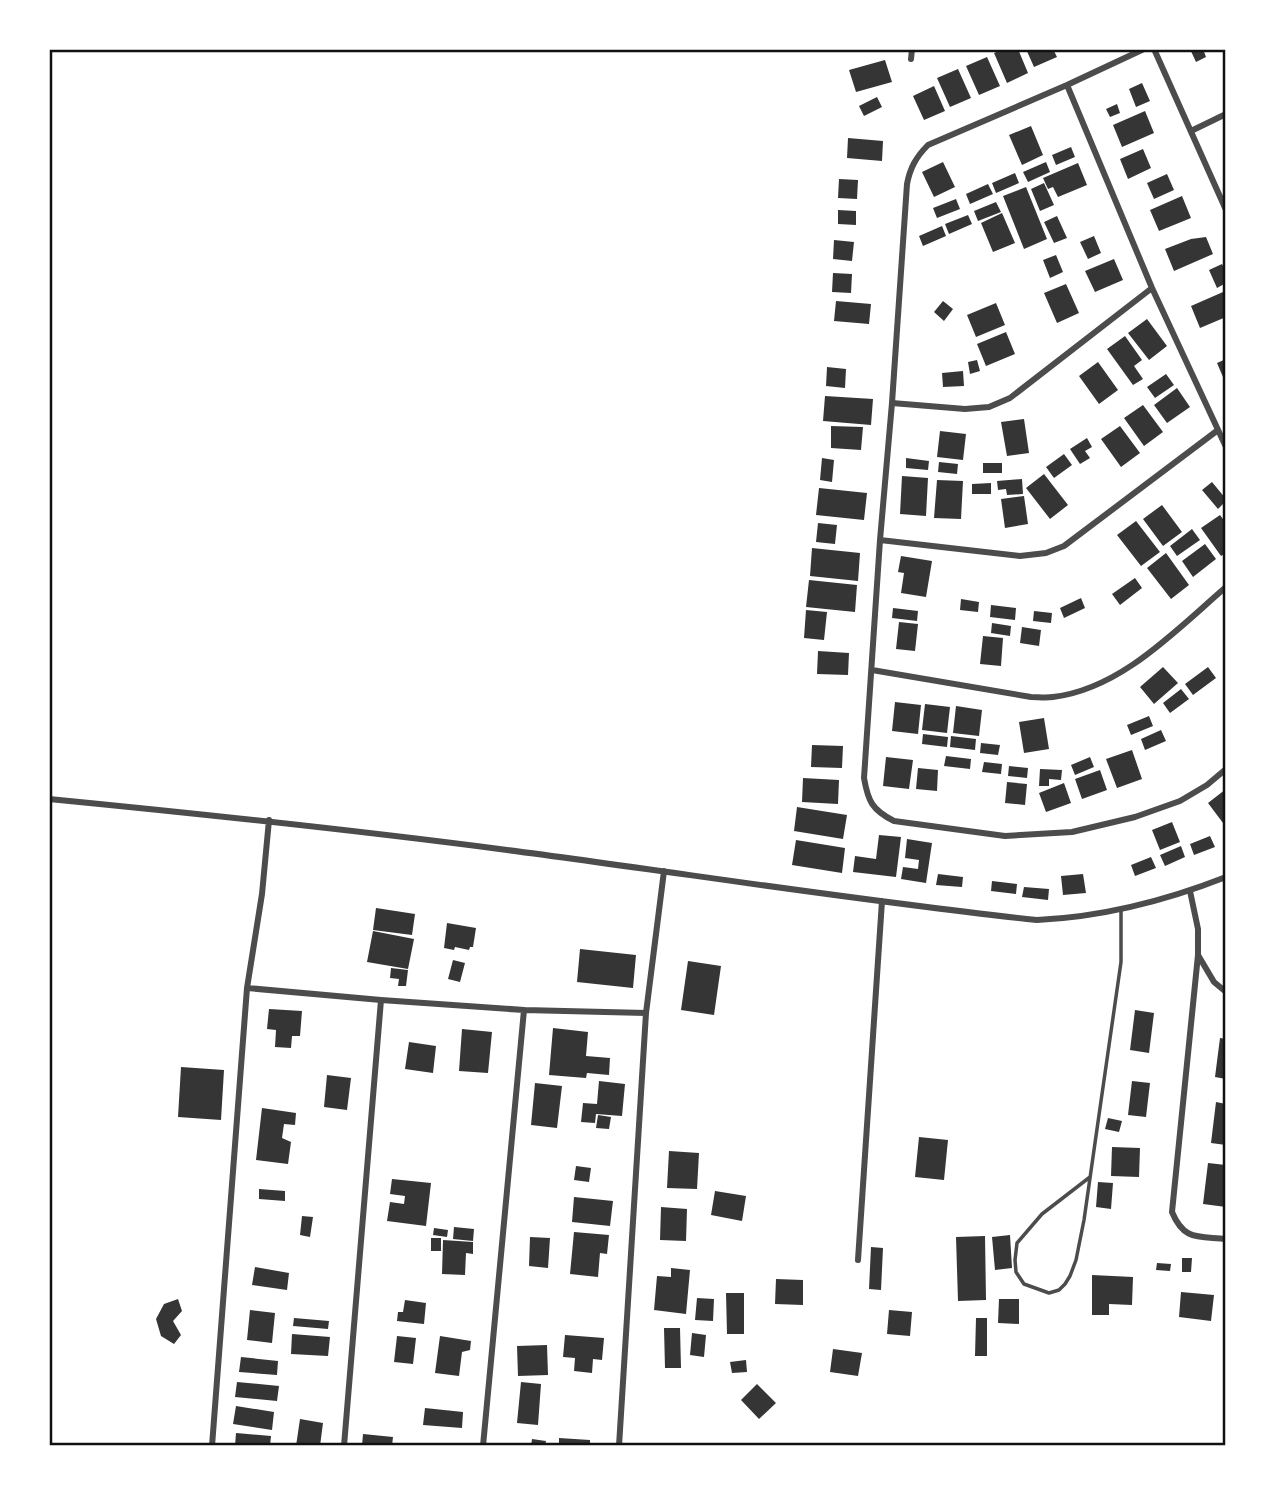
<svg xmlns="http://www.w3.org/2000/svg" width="1275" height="1495" font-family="Ubuntu,sans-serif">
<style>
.building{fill:#353535}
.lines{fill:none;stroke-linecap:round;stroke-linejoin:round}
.service{stroke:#4c4c4c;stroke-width:3.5}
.minor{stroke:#4c4c4c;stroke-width:6}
.neatline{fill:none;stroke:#111;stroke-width:2.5}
</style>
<rect width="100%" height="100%" fill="#fff"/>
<path class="building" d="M1004,49h14l10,24 -21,10 -13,-30z
M1026,49h27l4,8 -23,10z
M1190,49h13l3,8 -10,5z
M987,57l13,29 -21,9 -13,-29z
M885,60l7,22 -36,10 -7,-22z
M958,69l13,29 -21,9 -13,-29z
M1142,83l8,18 -14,6 -7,-18z
M934,86l11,25 -21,9 -11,-24z
M877,97l5,10 -18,9 -5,-10z
M1117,104l3,9 -10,4 -4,-8z
M1145,111l9,22 -32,14 -9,-22z
M1031,126l12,29 -21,10 -13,-30z
M848,138l35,3 -1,20 -35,-3z
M1071,147l4,10 -19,8 -4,-10z
M1143,149l8,19 -23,11 -8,-20z
M943,162l12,25 -21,10 -12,-25z
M1046,162l4,10 -22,10 -5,-10z
M1078,163l9,22 -29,12 -5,-10 -5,2 -5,-11z
M1015,173l4,10 -23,10 -4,-10z
M1167,174l7,16 -20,9 -7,-16z
M839,179l19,1 -1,19 -19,-1z
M1044,183l10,22 -14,6 -9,-22z
M988,184l5,10 -23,10 -4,-10z
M1026,187l21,52 -23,10 -21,-53z
M1182,196l9,22 -32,13 -9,-21z
M956,199l4,10 -23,9 -4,-10z
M996,202l5,10 -23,9 -4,-10z
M838,210l18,1v14l-18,-1z
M1002,213l13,30 -22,9 -12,-29z
M968,215l4,9 -23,10 -4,-10z
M1057,216l10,22 -13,5 -10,-21z
M942,226l4,10 -23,10 -4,-10z
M1094,236l7,17 -13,6 -8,-17z
M1206,237l7,17 -39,17 -9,-22 26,-10z
M834,240l20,2 -2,19 -19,-2z
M1056,255l7,17 -13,6 -7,-18z
M1114,259l9,21 -28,12 -10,-21z
M1222,264l4,8v11l-9,5 -8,-18z
M833,273l19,1 -1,19 -19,-1z
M1066,284l13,29 -22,10 -13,-30z
M1223,292l3,8v17l-26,11 -9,-22z
M836,301l35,3 -2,20 -35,-3z
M943,301l10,8 -9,12 -10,-9z
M996,303l9,22 -29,12 -9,-22z
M1147,319l20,27 -18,14 -21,-27z
M1006,332l9,22 -29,12 -9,-22z
M1125,336l17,24 -8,6 9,13 -10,6 -26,-36z
M1226,359v25l-9,-21z
M977,360l3,11 -10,3 -2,-12z
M1098,362l20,28 -19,14 -20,-28z
M827,367l19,2 -1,19 -19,-2z
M963,371l1,15 -21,1 -1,-14z
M1166,374l8,11 -19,13 -8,-11z
M1177,388l13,19 -23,16 -13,-18z
M825,396l48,3 -2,26 -48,-4z
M1143,405l20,27 -19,14 -20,-28z
M1024,419l5,34 -22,3 -6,-34z
M831,426l32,1 -2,23 -30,-2z
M1120,426l20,27 -19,14 -20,-28z
M940,431l26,3 -3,26 -26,-3z
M1087,438l5,9 -7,4 5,7 -10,6 -10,-15z
M1064,454l8,11 -18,13 -8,-11z
M822,458l12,2 -2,22 -12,-2z
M906,458l23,3 -1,9 -22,-2z
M939,462l19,2 -1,10 -19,-2z
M983,463h19v10h-19z
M1044,474l24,31 -18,14 -24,-31z
M902,476l26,2 -2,38 -26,-2z
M1022,479l1,15 -16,1 -1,-6 -8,1 -1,-9z
M937,480l26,1 -2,38 -27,-1z
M1212,482l14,17v2l-8,8 -16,-19z
M991,483v11h-19v-10z
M819,488l48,5 -3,27 -48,-5z
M1024,496l4,28 -23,4 -4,-29z
M1162,505l20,27 -19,14 -20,-27z
M1220,515l6,8v30l-5,3 -20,-28z
M1136,521l24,31 -19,14 -24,-31z
M818,523l19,2 -2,19 -19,-2z
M1192,529l8,11 -23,16 -7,-10z
M1205,544l11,15 -23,18 -11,-16z
M812,548l48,5 -2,28 -48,-5z
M1166,553l23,32 -18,14 -24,-31z
M901,556l31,5 -6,36 -25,-4 3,-20 -6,-1z
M1135,578l7,10 -22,17 -8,-11z
M809,580l48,5 -2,27 -49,-5z
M1081,598l4,10 -21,10 -4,-10z
M961,599l18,3 -1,10 -18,-2z
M991,605l25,3 -1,12 -25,-3z
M893,608l25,3 -1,10 -25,-3z
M806,610l21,2 -3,28 -20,-2z
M1034,611l18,2 -1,10 -18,-2z
M899,622l19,2 -3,27 -19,-2z
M992,623l19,3 -1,10 -19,-3z
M1022,627l19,3 -2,16 -19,-3z
M983,636l20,2 -2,28 -21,-2z
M818,651l31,2 -1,22 -31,-1z
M1163,667l15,16 -24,21 -14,-17z
M1208,667l8,11 -23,17 -8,-11z
M1181,689l8,10 -19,14 -7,-10z
M895,702l26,3 -3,29 -26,-3z
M925,704l25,3 -3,26 -25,-3z
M956,706l26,4 -3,26 -26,-3z
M1149,716l4,10 -22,9 -4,-10z
M1044,718l5,31 -25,4 -5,-31z
M1161,730l5,11 -21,9 -4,-11z
M923,734l25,3 -1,10 -25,-3z
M951,736l25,3 -1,11 -25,-3z
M981,743l19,2 -2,10 -18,-2z
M812,745l31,1 -1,22 -31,-1z
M1132,750l10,29 -25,9 -11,-29z
M946,756l25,3 -1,10 -26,-3z
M886,757l27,3 -4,29 -26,-3z
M1090,757l4,10 -19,8 -4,-10z
M984,762l18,2 -1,10 -19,-2z
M1009,766l19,2 -1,10 -19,-2z
M918,768l20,2 -1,21 -21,-2z
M1040,769l22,1 -1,10 -12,-1v7h-10z
M1100,770l7,20 -25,9 -7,-20z
M803,778l36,2 -1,24 -36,-2z
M1007,782l20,2 -2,21 -20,-2z
M1064,783l7,20 -25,9 -7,-19z
M1226,789v38l-18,-24z
M797,807l50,8 -4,24 -49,-8z
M1172,822l8,20 -20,8 -8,-20z
M879,835l22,2 -5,40 -43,-5 2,-16 21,3z
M1210,836l5,11 -21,8 -4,-11z
M907,839l25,4 -6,40 -25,-4 2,-12 15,2 1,-9 -14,-2z
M796,840l49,8 -3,25 -50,-8z
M1181,846l4,11 -20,9 -5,-11z
M1151,857l5,11 -21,8 -4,-11z
M938,874l25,3 -1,10 -26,-2z
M1083,874l3,19 -23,2 -2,-19z
M992,881l25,3 -1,10 -25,-3z
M1024,887l25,2 -1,11 -26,-3z
M376,908l39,6 -3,21 -39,-5z
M447,923l29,5 -3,19h-3l-1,3 -14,-3 -1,3 -10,-2z
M373,931l41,8 -6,30 -41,-7z
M580,949l56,6 -3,33 -56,-6z
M453,960l12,3 -5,19 -12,-3z
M688,961l33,5 -7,49 -33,-5z
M391,968l17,2 -2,16h-8l1,-7 -9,-1z
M269,1009l33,2 -2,25h-8l-1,12 -16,-1 1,-17 -9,-1z
M1135,1010l19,3 -5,40 -19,-3z
M553,1028l35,4 -2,24 24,2 -1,17 -22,-2 -1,5 -37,-3z
M462,1029l30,3 -4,41 -29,-2z
M1220,1038l6,1v40l-11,-2z
M409,1042l27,4 -3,27 -28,-4z
M181,1067l43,3 -3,50 -43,-3z
M327,1075l24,3 -4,32 -23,-3z
M599,1081l26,3 -3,32 -26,-2 -1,9 -14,-1 2,-19 14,1z
M1132,1081l18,2 -4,34 -18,-2z
M535,1083l27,3 -5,42 -26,-3z
M1216,1102l10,2v41l-15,-2z
M262,1108l34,5 -1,12 -11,-1 -2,14 9,4 -3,22 -32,-4z
M598,1115l13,2 -2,12 -13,-1z
M1108,1118l14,3 -3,11 -14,-3z
M919,1137l29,3 -4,40 -29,-3z
M1112,1147l28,1 -1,29 -28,-1z
M669,1151l30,2 -2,36 -30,-1z
M1208,1163l18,2v42l-23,-3z
M576,1166l15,2 -2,14 -15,-2z
M392,1179l39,4 -5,43 -39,-5 3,-19 14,2 1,-8 -15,-2z
M1098,1182l15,1 -2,26 -15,-2z
M259,1189l26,2v10l-26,-2z
M715,1191l31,5 -4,25 -31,-6z
M574,1197l39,4 -3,25 -38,-4z
M661,1207l26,2 -1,32 -26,-1z
M302,1216l11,1 -3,20 -10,-2z
M454,1227l20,2 -1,12 -20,-2z
M434,1228l14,2 -1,7 -14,-2z
M574,1232l35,3 -2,19 -7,-1 -2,24 -28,-3z
M1010,1235l2,33 -17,2 -3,-33z
M985,1236l1,64 -28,1 -2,-64z
M530,1237l20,1 -2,30 -19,-2z
M431,1238h10v13h-10z
M443,1240l30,2v12l-7,-1 -1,22 -23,-1z
M871,1247l12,1 -2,42 -12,-1z
M1182,1258h10l-1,14h-9z
M1157,1263l14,1 -1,7 -14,-1z
M255,1267l34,6 -2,17 -35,-5z
M671,1268l19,2 -4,44 -32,-4 3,-34 14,1z
M1092,1275l41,2 -1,28 -23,-1v11h-17z
M776,1279l27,1v25l-28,-1z
M1181,1292l33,3 -3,26 -32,-4z
M726,1293h18v41h-17z
M697,1298l17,1 -1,22 -18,-1z
M178,1299l4,12 -9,10 8,14 -7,9 -13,-8 -5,-17 8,-15z
M999,1299h20v25l-21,-1z
M405,1300l21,3 -2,21 -27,-3 1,-9h5z
M250,1310l25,3 -3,30 -25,-3z
M889,1310l23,2 -2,24 -23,-2z
M294,1318l35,3 -1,8 -35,-3z
M976,1318h11v38h-12z
M664,1328h16l1,40h-16z
M692,1333l14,2 -2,22 -14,-2z
M292,1334l38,3 -2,19 -37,-2z
M565,1335l39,3 -2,22 -9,-1 -1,14 -18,-2 1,-13 -12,-1z
M397,1336l19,2 -3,26 -19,-2z
M440,1336l31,5 -1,9 -8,2 -3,24 -24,-3z
M547,1345l1,30 -30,1 -1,-30z
M833,1349l29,4 -4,23 -28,-4z
M241,1357l37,4 -1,14 -38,-3z
M746,1360l1,12 -15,1 -2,-11z
M237,1382l42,4 -2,15 -42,-4z
M521,1382l20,2 -3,41 -21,-2z
M757,1384l19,19 -17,16 -18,-19z
M236,1406l38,6 -2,18 -39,-6z
M425,1408l38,4 -1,16 -39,-3z
M300,1419l23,4 -3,23h-24z
M236,1433l35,3 -1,10h-35z
M363,1434l30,3 -1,9h-30z
M559,1438l31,2v6h-31z
M532,1439l14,2 -1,5h-14z"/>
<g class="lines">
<path class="service" d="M1090,1177l-48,37 -25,29 -2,17 1,12 8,12 25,9 10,-3 6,-6 5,-8 6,-16 8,-40 15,-105 22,-153v-52"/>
<path class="minor" d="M1144,49l-77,36 -139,60c-12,12 -18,23 -21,39l-15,219 -12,137 -16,238c4,23 8,32 30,43l111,15 67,-4 63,-15 45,-16 27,-16 19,-16
M1154,49l72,161
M911,59l1,-10
M1067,85l85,203 74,159
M1191,131l35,-17
M892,403l73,6 24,-2 21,-9 142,-110
M880,540l140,16 26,-3 18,-7 154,-116
M872,670l159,27c7,0 14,1 22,0 68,-8 123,-67 173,-110
M49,799c153,15 305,31 458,51 176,23 352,51 530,70 65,-3 128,-19 189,-43
M1190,891l8,38v26l-26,257c12,29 26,24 54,27
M1198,955l16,27 12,10
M247,988l134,12 143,10 122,3
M858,1260l24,-359
M212,1446l35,-458 15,-94 7,-74
M344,1446l37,-446
M483,1446l41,-436
M619,1446l27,-433 18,-142"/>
</g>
<rect width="1275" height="1495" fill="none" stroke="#ffffff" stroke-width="102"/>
<rect x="51" y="51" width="1173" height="1393" class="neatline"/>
</svg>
